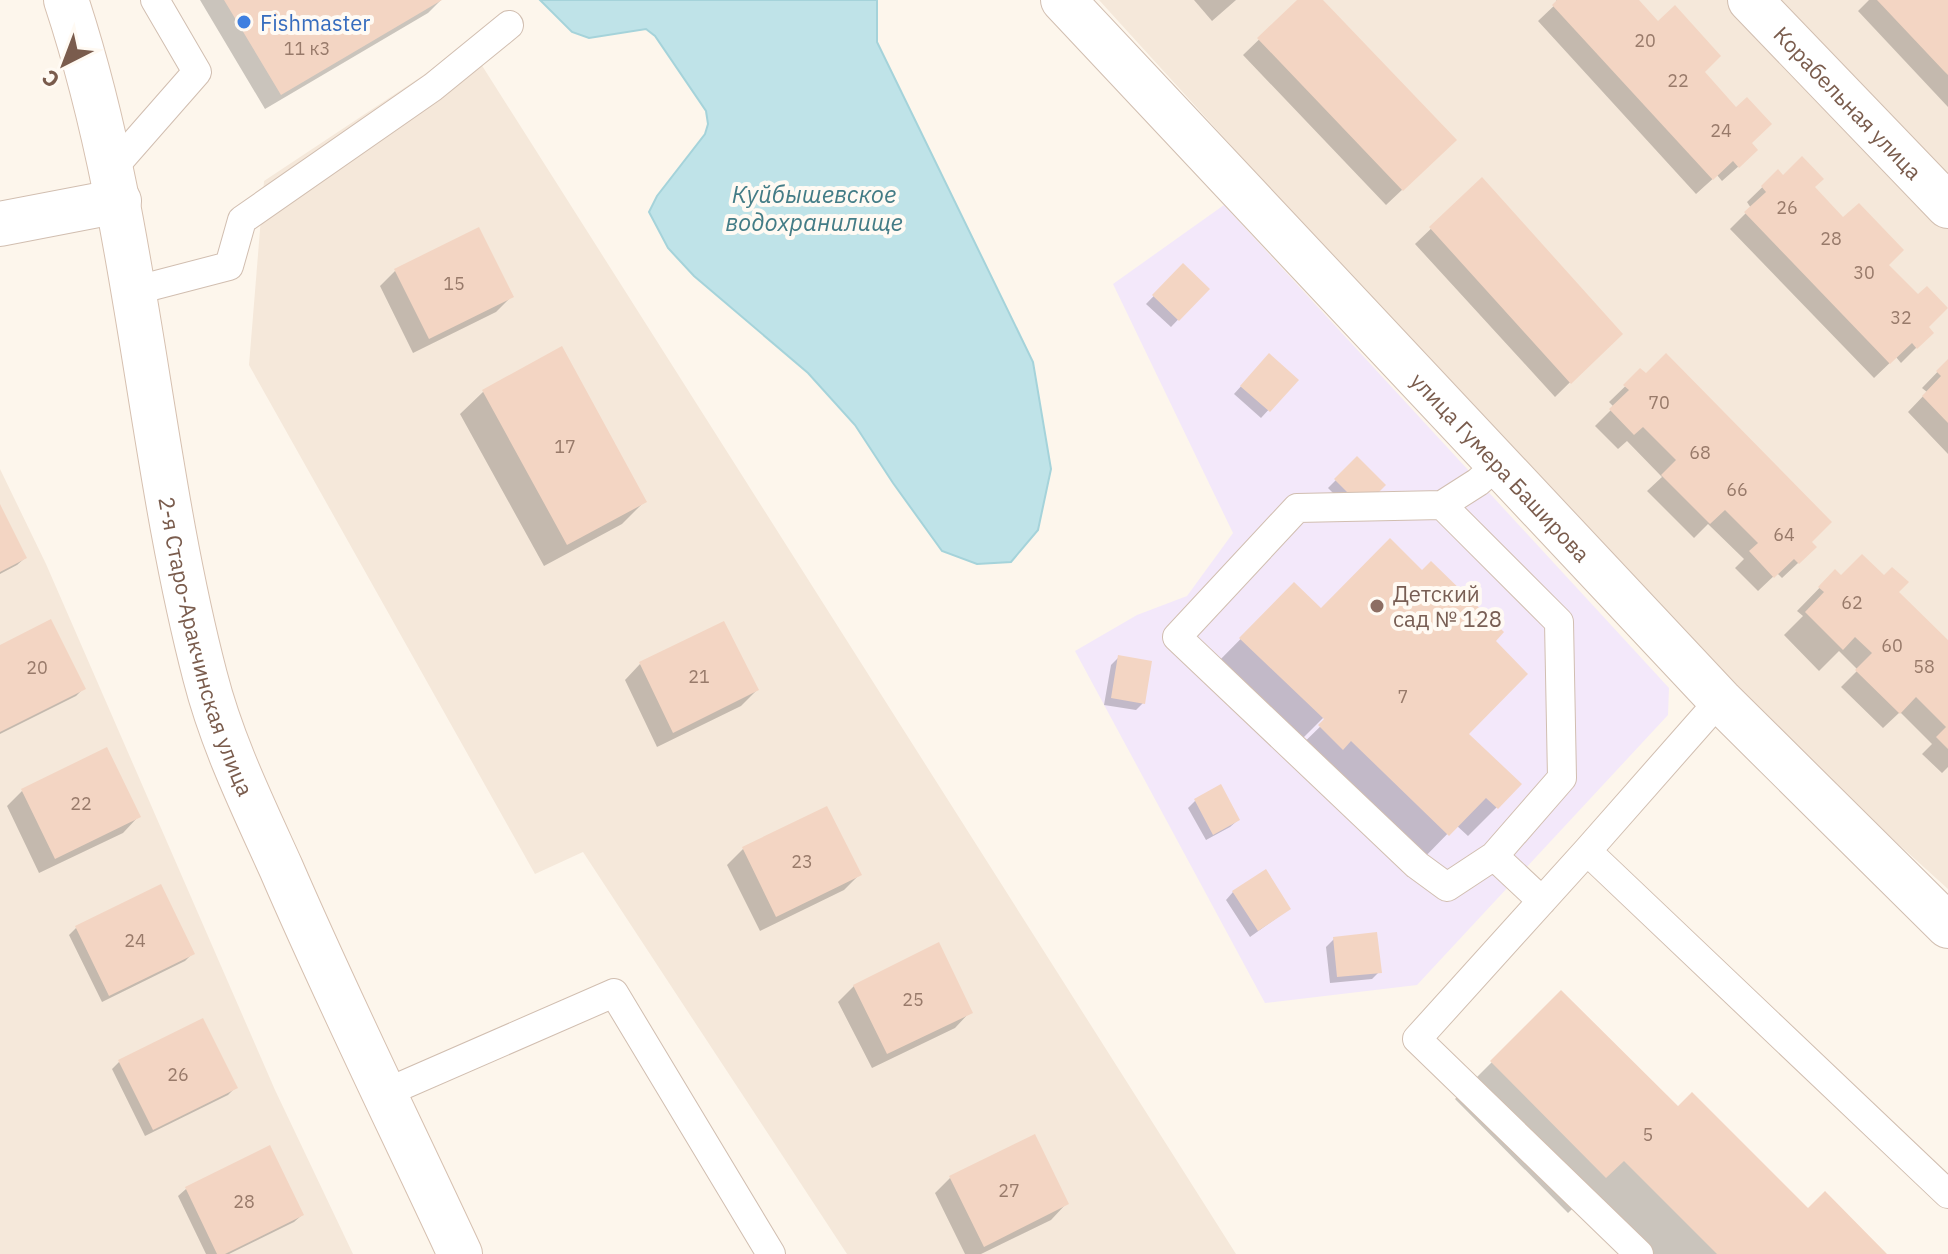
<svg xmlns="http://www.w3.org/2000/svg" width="1948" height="1254" font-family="'IBM Plex Sans',sans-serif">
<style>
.residential{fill:#f5e8da}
.education{fill:#f3e8fa}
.water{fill:#bfe3e8;stroke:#a5d3da;stroke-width:2}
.shadow{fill:#0003}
.building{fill:#f3d5c3}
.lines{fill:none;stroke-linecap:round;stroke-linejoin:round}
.service-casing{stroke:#d1beb0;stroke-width:30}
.minor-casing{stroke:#d1beb0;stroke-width:46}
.secondary-casing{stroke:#d6c0b0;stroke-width:46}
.service{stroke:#fff;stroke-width:28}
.minor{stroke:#fff;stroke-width:44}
.secondary{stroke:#fff;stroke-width:44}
.shop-dot{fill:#3f7fe0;stroke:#fffaf3;stroke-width:3}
.education-dot{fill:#8d6e63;stroke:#fffaf3;stroke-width:3}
.labels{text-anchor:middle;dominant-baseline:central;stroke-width:8;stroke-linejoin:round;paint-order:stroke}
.number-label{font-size:18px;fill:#987a6a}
.shop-label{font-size:22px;fill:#366cbe;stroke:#fffaf3;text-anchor:start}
.street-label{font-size:22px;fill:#7a5c4d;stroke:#fffaf3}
.education-label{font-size:22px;fill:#785e54;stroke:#fffaf3;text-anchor:start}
.water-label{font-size:24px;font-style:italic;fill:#437c86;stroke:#fffaf3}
</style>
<rect width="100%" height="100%" fill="#fdf6ec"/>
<path class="residential" d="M1099,0h849v889l-233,-211z
M469,45l767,1209h-389l-264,-402 -48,22 -286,-509 15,-184z
M0,469l46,95 229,526 78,164h-353z"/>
<path class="education" d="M1224,205l445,483 -1,27 -251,270 -152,18 -190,-352 62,-36 50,-19 46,-63 -120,-249z"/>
<path class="water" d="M540,0h337v42l156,320 18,107 -13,61 -27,32 -34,2 -35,-13 -49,-68 -38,-58 -47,-52 -114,-97 -26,-28 -19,-36 8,-16 48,-62 3,-10 -2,-13 -51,-75 -9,-7 -57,9 -17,-6z"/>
<path class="shadow" d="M200,0h241l-13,13 -163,96z
M1194,0h42l-24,21z
M1300,0h20l119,155 -53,50 -143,-150z
M1556,0h81l65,72 48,71 -10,22 -18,16 -5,-6 -21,19 -158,-173 20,-19z
M1869,0h79v107l-90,-96z
M1778,172l5,6 29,9 119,146 -30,30 -5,-6 -22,21 -144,-149 21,-21 -4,-6z
M1482,180l138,153 -65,64 -140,-153z
M1183,266l24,23 -36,38 -25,-23z
M395,271l116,26 -15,15 -83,41 -33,-67z
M561,348l84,153 -23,23 -78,42 -84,-152 23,-22z
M1948,361v93l-40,-42 19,-20 -5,-4z
M1262,363l34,17 -35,38 -27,-24z
M1641,371l168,171 -11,21 -16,15 -5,-5 -19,18 -23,-23 9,-9 -36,-35 -14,14 -47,-47 15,-14 -35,-36 -9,8 -23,-23 19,-19 -5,-5z
M1357,459l-3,55 -26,-26z
M0,508l25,50 -8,7 -17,9z
M1835,572l113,71v124l-6,6 -20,-19 10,-10 -32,-32 -17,16 -42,-41 17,-17 -19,-19 -20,20 -35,-36 19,-19 -6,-5z
M1294,585l27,26 172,30 -27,93 54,50 -52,52 -12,-11 -37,38 -128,-108 36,-35 -3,-3 -29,29 -83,-78z
M0,647l83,42 -7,7 -76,38z
M1119,657l24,46 -7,7 -32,-5 7,-40z
M640,664l117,26 -16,16 -84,41 -32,-67z
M22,791l116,26 -15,16 -84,40 -32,-67z
M1196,800l42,20 -8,7 -24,13 -18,-32z
M826,808l33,67 -15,15 -84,41 -33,-66 16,-16z
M160,887l32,67 -7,7 -83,41 -33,-67 7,-7z
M1233,892l56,17 -39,28 -24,-37z
M1334,939l45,33 -7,7 -42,4 -4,-36z
M854,986l116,26 -15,16 -83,40 -34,-66z
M1561,993l117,116 130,102 76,43h-240l-58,-58 -18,17 -113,-114z
M119,1062l117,25 -8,8 -83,41 -33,-67z
M269,1148l33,67 -8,7 -65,32h-23l-28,-58 8,-7z
M950,1178l116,26 -15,16 -70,34h-16l-30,-61z"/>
<path class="building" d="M224,0h218l-161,95z
M1297,0h26l134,140 -54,51 -146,-153z
M1557,0h82l19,21 17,-16 46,51 -16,16 31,35 11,-10 25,27 -20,19 6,7 -19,18 -6,-7 -20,19 -161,-175z
M1877,0h71v75l-5,-5z
M1802,156l22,23 -9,8 28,30 16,-14 45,47 -15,15 29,29 9,-8 21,22 -19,19 5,6 -17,16 -5,-6 -22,21 -146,-152 22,-20 -5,-6 17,-17 5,6z
M1482,177l141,157 -52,50 -142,-157z
M479,227l35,70 -85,42 -35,-70z
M1183,263l27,26 -31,32 -27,-26z
M562,346l85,156 -80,43 -85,-155z
M1269,353l30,27 -29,32 -30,-26z
M1666,353l166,169 -20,20 5,5 -18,17 -5,-5 -20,19 -25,-27 9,-8 -33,-33 -15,14 -49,-49 15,-15 -33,-33 -9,8 -25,-26 20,-19 -6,-5 17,-17 6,5z
M1948,359v64l-26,-27 19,-20 -5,-5z
M1357,456l29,29 -23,23 -29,-29z
M0,504l27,54 -27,14z
M1390,538l32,32 9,-9 73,71 -8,9 32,33 -59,60 53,50 -24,25 -12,-11 -37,38 -98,-95 -8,9 -25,-25 6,-6 -85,-81 55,-56 27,26z
M1862,554l22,21 8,-8 17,15 -10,10 49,48v109l-12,-12 10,-10 -30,-30 -16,17 -45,-44 17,-17 -17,-16 -12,13 -38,-38 19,-20 -6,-5 17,-18 6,6z
M51,619l35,70 -86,43v-87z
M724,621l35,69 -86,43 -34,-71z
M1118,655l34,6 -7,43 -34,-6z
M107,747l34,70 -86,42 -34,-70z
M1221,784l19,36 -27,15 -19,-36z
M827,806l35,69 -86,42 -34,-70z
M1266,869l25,40 -33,22 -26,-40z
M161,884l34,70 -86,42 -34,-70z
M1377,932l5,41 -45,4 -4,-40z
M939,942l34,71 -86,41 -34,-69z
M1561,990l117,116 14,-14 116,116 17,-17 62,63h-170l-93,-93 -18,17 -116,-117z
M203,1018l35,70 -85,42 -35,-70z
M1035,1134l34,70 -85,43 -35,-71z
M270,1145l34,70 -79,39h-8l-32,-67z"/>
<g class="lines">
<defs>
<path id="service" d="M112,169l85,-97 -42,-72
M133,291l96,-25 13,-46 191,-133 76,-62
M1498,464l-20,18 -36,23 -145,3 -120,129 240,228 30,22 47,-31 48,45
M1442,505l117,117 3,156 -68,78
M1587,851l361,343
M385,1093l229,-100 157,261
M1639,1254l-222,-215 170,-188 133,-151"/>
<g id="minor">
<path id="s1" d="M1063,0l657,700 228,226"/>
<path id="s2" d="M1750,0l198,206"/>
<path d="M0,224l119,-23"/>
</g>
<g id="secondary">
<path id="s3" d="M66,0c73,220 81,453 139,676 17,67 48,130 76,192 56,130 119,257 179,386"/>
</g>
</defs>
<use href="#service" class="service-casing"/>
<use href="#minor" class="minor-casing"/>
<use href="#secondary" class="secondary-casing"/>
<use href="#service" class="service"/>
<use href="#minor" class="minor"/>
<use href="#secondary" class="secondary"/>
</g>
<circle class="shop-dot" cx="244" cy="22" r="8"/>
<circle class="education-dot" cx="1377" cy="606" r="8"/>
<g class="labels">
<g class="number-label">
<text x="1645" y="40">20</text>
<text x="307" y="48">11 к3</text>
<text x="1678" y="80">22</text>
<text x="1721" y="130">24</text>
<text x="1787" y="207">26</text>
<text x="1831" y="238">28</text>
<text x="1864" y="272">30</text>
<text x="454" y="283">15</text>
<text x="1901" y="317">32</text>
<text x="1659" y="402">70</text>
<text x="565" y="446">17</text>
<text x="1700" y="452">68</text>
<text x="1737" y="489">66</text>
<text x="1784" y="534">64</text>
<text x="1852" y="602">62</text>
<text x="1892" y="645">60</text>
<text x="1924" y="666">58</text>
<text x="37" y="667">20</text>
<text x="699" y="676">21</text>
<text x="1403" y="696">7</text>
<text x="81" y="803">22</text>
<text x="802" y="861">23</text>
<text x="135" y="940">24</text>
<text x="913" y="999">25</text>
<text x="178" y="1074">26</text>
<text x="1648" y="1134">5</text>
<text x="1009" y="1190">27</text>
<text x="244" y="1201">28</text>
</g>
<g class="shop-label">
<text x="260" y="22">Fishmaster</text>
</g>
<g class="street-label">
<text stroke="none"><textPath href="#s2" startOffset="142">Корабельная улица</textPath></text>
<text stroke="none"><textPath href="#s1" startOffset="640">улица Гумера Баширова</textPath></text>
<text stroke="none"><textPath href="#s3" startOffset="662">2-я Старо-Аракчинская улица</textPath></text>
</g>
<g class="education-label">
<text x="1393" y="593">Детский<tspan x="1393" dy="25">сад № 128</tspan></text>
</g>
<g class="water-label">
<text x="814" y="194">Куйбышевское<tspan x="814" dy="28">водохранилище</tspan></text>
</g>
</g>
<g transform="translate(64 64) rotate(222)" stroke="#fffaf3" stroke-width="6" paint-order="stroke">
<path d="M0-6L14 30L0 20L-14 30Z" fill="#7a5c4d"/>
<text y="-12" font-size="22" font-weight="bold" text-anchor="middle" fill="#7a5c4d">С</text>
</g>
</svg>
